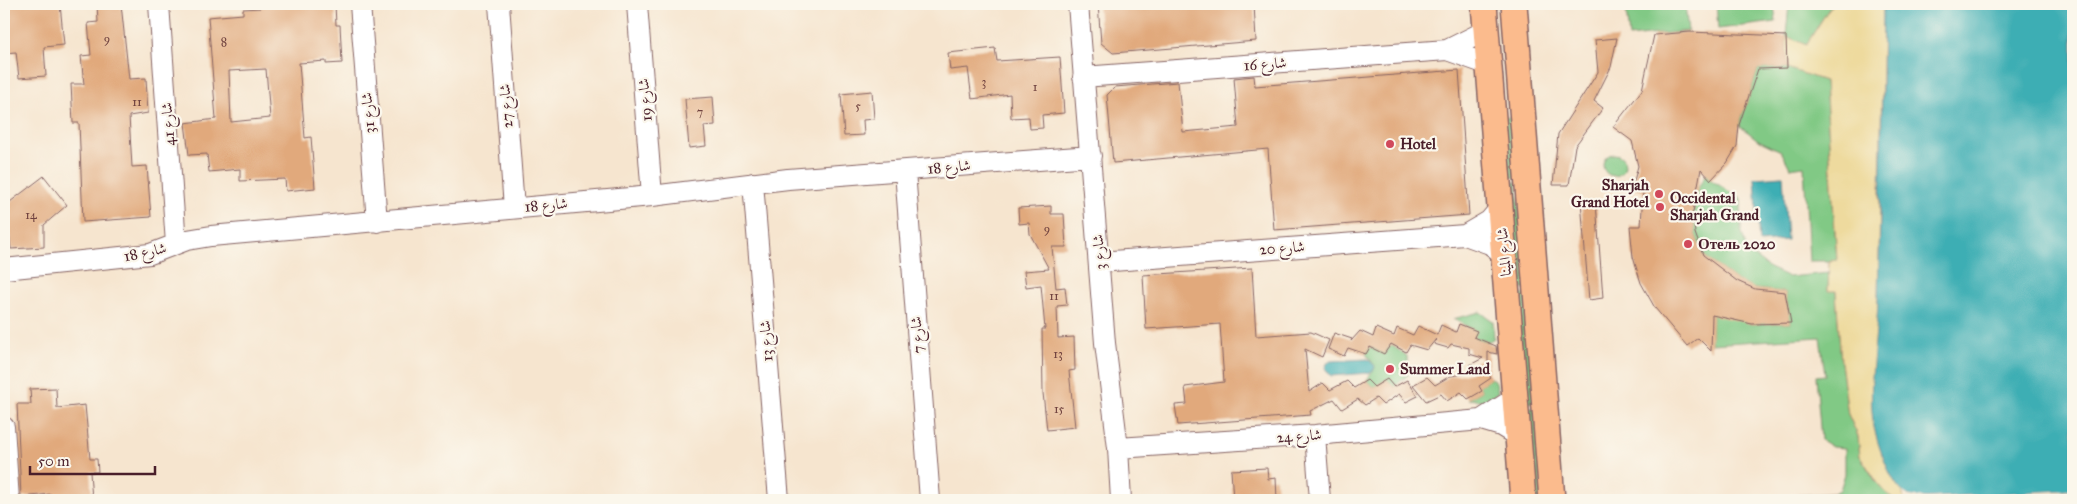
<svg xmlns="http://www.w3.org/2000/svg" width="2077" height="504" font-family="'IM FELL Great Primer',Amiri,serif">
<style>
.green{fill:#81c985;stroke:#667458}
.sand{fill:#eeda9e;stroke:#9c7c64}
.water{fill:#3caeb4;stroke:#436670}
.pier{fill:#f6e5cf}
.building{fill:#e1a97b;fill-rule:evenodd}
.lines{fill:none;stroke-linecap:round;stroke-linejoin:round}
.minor-casing{stroke:#866464;stroke-width:22}
.major-casing{stroke:#866464;stroke-width:28}
.minor{stroke:#fff;stroke-width:20}
.major{stroke:#fbbb8d;stroke-width:25}
.poi-dot{fill:#d1495b;stroke:#fbf7ec;stroke-width:2}
.labels{text-anchor:middle;dominant-baseline:central;stroke-width:4.5;stroke-linejoin:round;paint-order:stroke}
.number-label{font-size:12px;fill:#70423f}
.street-label{font-size:15px;fill:#4a1f2b;stroke:#fbf7ec}
.poi-label{font-size:15px;font-weight:bold;fill:#4a1f2b;stroke:#fbf7ec;text-anchor:start}
</style>
<rect width="100%" height="100%" fill="#fbf7ec"/>
<filter id="ink" filterUnits="userSpaceOnUse"><feTurbulence type="fractalNoise" baseFrequency=".02" numOctaves="2"/><feDisplacementMap in="SourceGraphic" scale="10" xChannelSelector="R" yChannelSelector="G"/><feConvolveMatrix kernelMatrix="1 2 1 2 8 2 1 2 1" color-interpolation-filters="sRGB"/></filter>
<filter id="wash" filterUnits="userSpaceOnUse"><feTurbulence type="fractalNoise" baseFrequency=".0096" numOctaves="4" result="noise"/><feDisplacementMap in="SourceGraphic" scale="20" xChannelSelector="R" yChannelSelector="G"/><feGaussianBlur stdDeviation="1.12" result="paint"/><feColorMatrix in="noise" values="0 0 0 0 0 0 0 0 0 0 0 0 0 0 0 0 0 1.4 0 .05"/><feComposite in="paint" operator="in"/></filter>
<g filter="url(#wash)">
<rect width="100%" height="100%" fill="#f6e5cf"/>
<path class="green" d="M1685,4l3,27 -59,6 -3,-27z
M1716,4h58l2,18 -58,7z
M1789,4h43l-26,41 -20,-9z
M1787,68l38,13 12,180h-28l-5,-95 -14,2 -9,-17 -23,-11 -19,-15 19,-56z
M1512,117l5,60 -9,1 -5,-60z
M1603 165a11 11 0 1 1 22 0a11 11 0 1 1-22 0Z
M1706,174l5,6 30,19v30l6,22 22,17 20,9 40,-4 -1,17 8,1 5,71 7,52 10,22 2,20 16,26 19,18h-53l-8,-7 6,-3 5,-16v-26l-13,-1 -11,-7 -5,-64 9,-1 -5,-38 -109,7 1,-32 40,12 39,-1 -6,-31 -30,-3 -18,-8 -34,-26 -8,-22 -2,-21 4,-22z
M1517,182l9,106 -9,1 -9,-106z
M1526,294l9,108 -9,1 -9,-108z
M1480,312l13,9 1,17 -6,4 -14,-5 2,-6 -23,-12z
M1391,345l16,11 1,19 -14,12 -7,-8 -13,8 -7,-7 8,-14 -9,-12 4,-7 14,7z
M1491,378l5,4 2,10 -11,9 -19,-2 14,-8 -3,-5z
M1526,408h9l7,92h-9z"/>
<path class="sand" d="M1832,4h51l-4,251 -2,81 -5,53 3,43 13,36 15,24v8h-8l-14,-12 -21,-32 -2,-20 -10,-22 -7,-52 -5,-71h-8l1,-30 8,-1 -12,-179 -38,-13 -1,-32 20,9z
M1834,493l8,7h-136z"/>
<path class="water" d="M1883,4h190v486l-147,8c-8,-1 -16,0 -22,-5 -13,-10 -25,-45 -29,-61 -9,-38 2,-93 3,-132 3,-99 4,-198 5,-296z
M1783,176l4,64 -28,2 -4,-64z
M1368,359l7,7 -1,4 -6,3 -37,3 -6,-8 3,-6 3,-1z"/>
<path class="pier" d="M2073,490v3l-144,7 -20,-1 -6,-4v-3l6,4 17,2z"/>
<g id="blocks">
<path class="building" d="M4,4h56l4,41 -20,2 2,29 -27,2 -3,-26 -12,1z
M97,4h24l8,75 17,-1 2,35 -19,3 3,51 15,-1 4,51 -68,5 -4,-99h-6l-2,-39h13l-3,-28 10,-1 -3,-32 10,-1z
M259,4h76l1,21h4l2,38 -16,1v-3l-27,2 6,75 6,-1 4,51 -29,3 -1,-12 -45,2v-12l-31,3 -2,-18 -18,1 -4,-32 31,-4 -8,-102 35,-3v-5l17,-1zM266,69l4,49 -39,4 -2,-51z
M1098,4h156l2,37 -143,12 -12,-10z
M1690,32l96,4 1,32 -29,1 -19,56 -2,21 -10,17 -16,17 -10,-11 -8,43 2,21 8,22 34,26 18,8 30,3 6,31 -39,1 -40,-9 -1,36 -13,-13 -11,8 -32,-38 -14,-25 -8,-26 -3,-31h11l2,-35 -11,-3 6,-22 -6,-25 -19,-14 29,-37 12,-55z
M1617,38l-6,29 -17,34 9,7 -28,38 -6,39h-16l5,-51 40,-62 -3,-32z
M995,48l2,13 63,-4 4,56 -22,2 1,13 -13,1 -1,-12 -18,1 -1,-24 -38,5 -4,-31 -18,2 -2,-17z
M1459,70l10,145 -195,15 -6,-81 -155,14 -6,-68 8,-8 63,-5 5,50 55,-5 -4,-49 20,-2 1,10z
M872,91l2,28 -11,1 1,15 -20,1 -3,-42z
M713,97l2,28 -11,1 2,20 -17,2 -4,-49z
M44,176l23,29 -23,20v22l-33,2 -5,-44z
M1581,201l15,1 7,96 -14,2z
M1051,206v8h13l2,33h-14l4,41 9,-1 2,18 -10,1 1,32 16,-1 1,33 -6,1 6,56 -28,3 -4,-37 -1,-64h3l-4,-44 -15,2 -2,-16 25,-2 -19,-35 -1,-11 -10,1 -1,-16z
M1252,268l4,68 55,-4 18,8 -7,17 -17,-8 4,43 14,-9 7,7 17,-9 7,7 13,-8 7,7 13,-8 7,8 13,-7 11,16 -12,6 -7,-8 -16,11 -7,-7 -11,7 -7,-6 -16,10 -8,-10 -24,12 1,4 -133,10 -3,-20 12,-1 -2,-17 39,-5 -4,-58 -74,5 -3,-54z
M1459,324l18,7 -3,6 22,9 1,8 -9,-2v22l3,4 -12,8 3,5 -14,8 -7,-7 -14,9 -6,-7 -15,7 -13,-16 14,-8 8,8 15,-9 21,-3 -1,-8 13,-7 -14,-4v-6l-18,-4 -3,4 -14,-4 2,-5 -9,11 -17,-5 -4,7 -15,-8 -7,10 -14,-7 -4,7 -18,-6 -4,8 -16,-7 6,-16 18,6 -1,2 9,-10 13,6 3,-9 18,8 3,-8 16,7 5,-9 19,9 4,-10 15,7z
M56,388l1,20 28,-3 5,54h7l1,13h-8l2,28h-40l-1,-6 -30,3 -4,-93h14l-1,-15z
M1267,468l1,11 8,-1 1,22h-44l-2,-30z"/>
</g>
</g>
<g filter="url(#ink)">
<use href="#blocks" fill-opacity="0" stroke="#866464" stroke-width="1"/>
<g class="lines">
<defs>
<path id="minor" d="M159,4l17,240
M360,4l17,218
M499,4l15,204
M637,4l15,192
M1078,4l27,339 13,105 3,52
M1447,50l42,15
M1083,77l364,-27 40,-20
M905,171l25,329
M753,183l26,317
M1465,235l25,9 14,11
M1099,262l366,-27 24,-14 11,-13
M4,269l146,-15 37,-14 24,-4 441,-40 136,-17 303,-23
M1481,420l34,-22
M4,427l5,73
M1315,435l5,65
M1118,448l197,-13 166,-15 20,6 18,11"/>
<path id="major" d="M1484,4l39,496
M1514,4l38,496"/>
</defs>
<use href="#minor" class="minor-casing"/>
<use href="#major" class="major-casing"/>
<use href="#minor" class="minor"/>
<use href="#major" class="major"/>
</g>
</g>
<g class="poi-dot">
<circle cx="1390" cy="144" r="5"/>
<circle cx="1659" cy="194" r="5"/>
<circle cx="1660" cy="207" r="5"/>
<circle cx="1688" cy="244" r="5"/>
<circle cx="1390" cy="369" r="5"/>
</g>
<g class="labels">
<g class="number-label">
<text x="107" y="39">9</text>
<text x="224" y="42">8</text>
<text x="984" y="82">3</text>
<text x="1035" y="87">1</text>
<text x="137" y="102">11</text>
<text x="858" y="106">5</text>
<text x="700" y="112">7</text>
<text x="31" y="215">14</text>
<text x="1047" y="229">9</text>
<text x="1054" y="296">11</text>
<text x="1058" y="354">13</text>
<text x="1059" y="409">15</text>
</g>
<g class="street-label">
<text transform="translate(1265 64) rotate(-4)">شارع 16</text>
<text transform="translate(645 100) rotate(-95)">شارع 19</text>
<text transform="translate(506 106) rotate(-94)">شارع 27</text>
<text transform="translate(368 113) rotate(-95)">شارع 31</text>
<text transform="translate(168 124) rotate(-94)">شارع 41</text>
<text transform="translate(949 167) rotate(-5)">شارع 18</text>
<text transform="translate(546 205) rotate(-5)">شارع 18</text>
<text transform="translate(1282 248) rotate(-4)">شارع 20</text>
<text transform="translate(145 252) rotate(-12)">شارع 18</text>
<text transform="translate(1099 252) rotate(-95)">شارع 3</text>
<text transform="translate(1504 252) rotate(-95)">شارع المينا</text>
<text transform="translate(917 335) rotate(-94)">شارع 7</text>
<text transform="translate(766 341) rotate(-94)">شارع 13</text>
<text transform="translate(1299 436) rotate(-4)">شارع 24</text>
</g>
<g class="poi-label">
<text x="1400" y="144">Hotel</text>
<text x="1649" y="185" text-anchor="end">Sharjah<tspan x="1649" dy="17">Grand Hotel</tspan></text>
<text x="1670" y="198">Occidental<tspan x="1670" dy="17">Sharjah Grand</tspan></text>
<text x="1698" y="244">Отель 2020</text>
<text x="1400" y="369">Summer Land</text>
</g>
</g>
<rect width="2077" height="504" fill="none" stroke="#fbf7ec" stroke-width="20"/>
<path d="M30 466v8h125v-8" fill="none" stroke="#4a1f2b" stroke-width="2.5"/>
<text x="38" y="466" font-size="15" fill="#4a1f2b" stroke="#fbf7ec" stroke-width="4" paint-order="stroke">50 m</text>
</svg>
